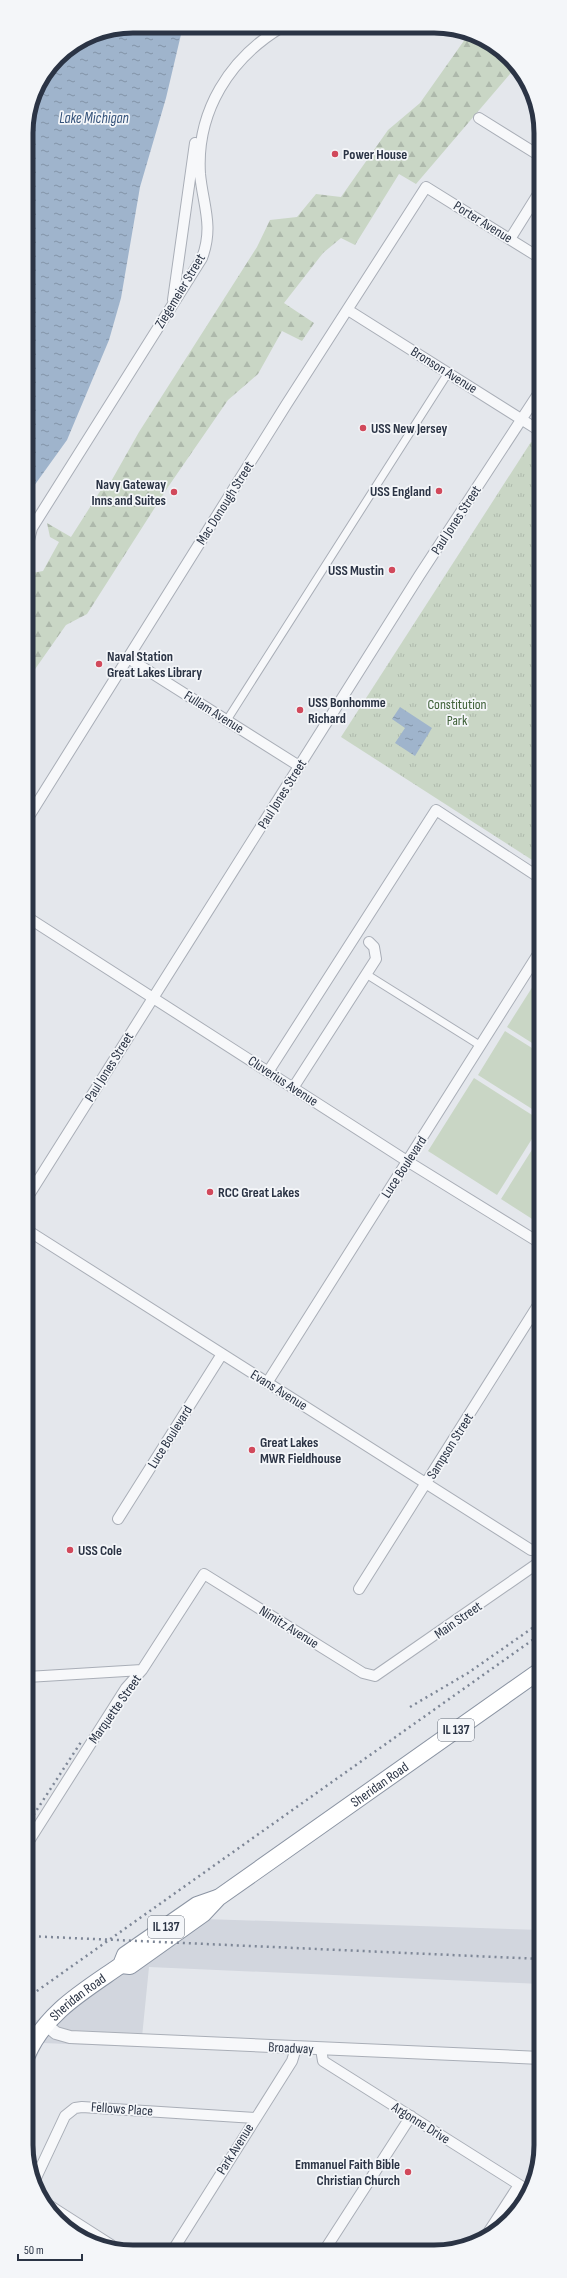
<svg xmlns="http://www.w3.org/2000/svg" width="567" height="2278" font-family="'Sofia Sans Condensed',sans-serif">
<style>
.built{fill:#d2d6de}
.grass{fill:#c9d6c5}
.forest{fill:url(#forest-firs)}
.park{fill:url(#park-tufts)}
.water{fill:url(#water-ripples)}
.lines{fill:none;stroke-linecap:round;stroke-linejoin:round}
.pedestrian-casing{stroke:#a9aeb7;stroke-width:9}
.minor-casing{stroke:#a9aeb7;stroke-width:12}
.tertiary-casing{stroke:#a9aeb7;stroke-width:14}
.trunk-casing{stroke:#8b94a3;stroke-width:18}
.pedestrian{stroke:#f7f8fa;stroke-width:7}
.minor{stroke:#f7f8fa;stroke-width:10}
.tertiary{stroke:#f7f8fa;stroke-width:12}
.trunk{stroke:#fff;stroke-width:16}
.rail{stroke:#7d8696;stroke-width:2.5;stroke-dasharray:2 4;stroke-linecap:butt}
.poi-dot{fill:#d1495b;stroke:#f4f6f9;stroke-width:1.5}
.labels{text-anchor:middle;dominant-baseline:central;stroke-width:3.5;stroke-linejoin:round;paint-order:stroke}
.shield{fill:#f4f6f9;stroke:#676e7b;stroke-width:1}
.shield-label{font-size:13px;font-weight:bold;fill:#2b3445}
.poi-label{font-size:14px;font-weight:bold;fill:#2b3445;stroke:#f4f6f9;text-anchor:start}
.street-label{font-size:14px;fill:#2b3445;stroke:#f4f6f9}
.park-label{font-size:14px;fill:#3f6138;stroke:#f4f6f9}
.water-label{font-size:15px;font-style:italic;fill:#34527a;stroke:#f4f6f9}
.rim{fill:none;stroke:#2b3445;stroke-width:5}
</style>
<defs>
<pattern id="forest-firs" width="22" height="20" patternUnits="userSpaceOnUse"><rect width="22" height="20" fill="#c9d6c5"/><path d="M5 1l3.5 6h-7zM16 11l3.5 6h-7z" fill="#adb8ab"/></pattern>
<pattern id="park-tufts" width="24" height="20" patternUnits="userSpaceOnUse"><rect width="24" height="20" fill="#c9d6c5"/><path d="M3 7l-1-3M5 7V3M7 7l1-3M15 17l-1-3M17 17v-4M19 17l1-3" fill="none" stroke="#adb8ab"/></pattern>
<pattern id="water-ripples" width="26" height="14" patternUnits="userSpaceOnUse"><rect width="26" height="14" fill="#9fb4cc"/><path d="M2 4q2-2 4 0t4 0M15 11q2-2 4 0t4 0" fill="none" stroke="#8293a7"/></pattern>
</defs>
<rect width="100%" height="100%" fill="#e4e7ec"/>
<path class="built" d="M205,1919l336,11v54l-392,-17 -8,80 -98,-4 -16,35v-56l34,-7 74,-51z
M35,2186l18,13 -5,8 -11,-15z"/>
<path class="grass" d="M540,975v73l-33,-21z
M505,1031l35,22v61l-62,-39z
M474,1078l66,42v6l-43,69 -69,-44z
M540,1137v87l-39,-25z"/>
<path class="forest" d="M468,35l42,23 6,9 -100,117 -17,-10 -44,71 -14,-7 -18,15 -39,50 30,20 -12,18 -20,-10 -24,43 -30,26 -60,87 -81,127 -21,11 -40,57v-100l6,-9 11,-2 16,-29 -9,-5 -3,-14 24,14 35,-55 3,3 30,-53 118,-185 13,-27 27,-3 19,-23 25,3 47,-67 32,-27z"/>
<path class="park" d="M531,442l9,6v417l-199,-128z"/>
<path class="water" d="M133,26h50l-17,72 -26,89 -19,111 -12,42 -42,100 -41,57v-371l8,-34 24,-35 34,-23z
M400,707l32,21 -17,28 -20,-13 10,-15 -13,-9z"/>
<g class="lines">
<defs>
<path id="pedestrian" d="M227,720l221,-347
M366,974l115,72"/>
<path id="minor" d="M479,118l61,38
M510,239l30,-48
M173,300l22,-157
M348,310l192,121
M26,552l6,-24 170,-270c12,-32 1,-53 -2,-84 -4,-63 30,-116 82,-147
M128,658l171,108
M26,821l260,-416 140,-218 114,71
M27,917l380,244 133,82
M268,1072l168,-262 104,68
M293,1088l83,-129 -2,-12 -5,-5
M27,1198l392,-622 121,-185
M27,1230l504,320
M267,1383l273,-432
M118,1519l104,-165
M359,1589l181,-287
M27,1677l115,-7
M27,1844l99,-156 16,-18 62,-96 159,99 12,3 166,-115
M321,2049l2,12 206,130
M34,2182l31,-66 10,-8 7,-1 173,11
M44,2202l75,48
M484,2239l35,-54
M173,2250l119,-189 4,-13
M324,2251l87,-135"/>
<path id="tertiary" d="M45,2024l11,9 14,4 471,21"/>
<g id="trunk">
<path id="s1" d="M121,1965l9,1 73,-52 15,-16 323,-228"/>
<path id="s2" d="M27,2055c19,-43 57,-64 94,-90l4,-10 72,-50 20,-7"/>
</g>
</defs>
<use href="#pedestrian" class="pedestrian-casing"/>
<use href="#minor" class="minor-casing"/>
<use href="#tertiary" class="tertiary-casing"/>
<use href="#trunk" class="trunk-casing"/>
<use href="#pedestrian" class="pedestrian"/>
<use href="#minor" class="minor"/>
<use href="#tertiary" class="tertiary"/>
<use href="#trunk" class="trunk"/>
<path class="rail" d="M410,1707l58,-34 73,-51
M27,1825l54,-83
M27,1936l514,23
M27,1998l514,-364"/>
</g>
<g class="poi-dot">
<circle cx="335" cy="154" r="4"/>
<circle cx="363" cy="428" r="4"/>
<circle cx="439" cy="491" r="4"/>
<circle cx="174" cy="492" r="4"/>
<circle cx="392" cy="570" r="4"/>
<circle cx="99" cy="664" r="4"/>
<circle cx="300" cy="710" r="4"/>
<circle cx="210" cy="1192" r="4"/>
<circle cx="252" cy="1450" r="4"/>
<circle cx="70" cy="1550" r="4"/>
<circle cx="408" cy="2172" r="4"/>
</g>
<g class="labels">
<g class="shield">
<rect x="438" y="1719" width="36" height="22" rx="3"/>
<rect x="148" y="1916" width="36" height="22" rx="3"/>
</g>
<g class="shield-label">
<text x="456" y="1730">IL 137</text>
<text x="166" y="1927">IL 137</text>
</g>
<g class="poi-label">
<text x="343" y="154">Power House</text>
<text x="371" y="428">USS New Jersey</text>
<text x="166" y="484" text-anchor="end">Navy Gateway<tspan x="166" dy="16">Inns and Suites</tspan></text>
<text x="431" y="491" text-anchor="end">USS England</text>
<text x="384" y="570" text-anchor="end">USS Mustin</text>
<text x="107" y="656">Naval Station<tspan x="107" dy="16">Great Lakes Library</tspan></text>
<text x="308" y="702">USS Bonhomme<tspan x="308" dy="16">Richard</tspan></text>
<text x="218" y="1192">RCC Great Lakes</text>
<text x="260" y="1442">Great Lakes<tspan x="260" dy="16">MWR Fieldhouse</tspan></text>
<text x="78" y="1550">USS Cole</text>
<text x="400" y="2164" text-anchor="end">Emmanuel Faith Bible<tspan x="400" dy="16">Christian Church</tspan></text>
</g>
<g class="street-label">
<text transform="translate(483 222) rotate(32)">Porter Avenue</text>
<text transform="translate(180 291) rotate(-59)">Ziegemeier Street</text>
<text transform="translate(444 370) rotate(32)">Bronson Avenue</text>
<text transform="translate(225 503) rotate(-58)">Mac Donough Street</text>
<text transform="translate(456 520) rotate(-57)">Paul Jones Street</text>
<text transform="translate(214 712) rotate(32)">Fullam Avenue</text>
<text transform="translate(282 794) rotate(-58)">Paul Jones Street</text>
<text transform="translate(109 1067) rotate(-58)">Paul Jones Street</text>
<text transform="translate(283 1081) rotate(33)">Cluverius Avenue</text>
<text transform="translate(404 1167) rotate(-57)">Luce Boulevard</text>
<text transform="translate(279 1390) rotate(32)">Evans Avenue</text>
<text transform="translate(170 1437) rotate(-58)">Luce Boulevard</text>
<text transform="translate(450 1446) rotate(-58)">Sampson Street</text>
<text transform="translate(458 1620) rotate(-35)">Main Street</text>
<text transform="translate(289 1627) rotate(32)">Nimitz Avenue</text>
<text transform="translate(115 1709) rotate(-55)">Marquette Street</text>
<text stroke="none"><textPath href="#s1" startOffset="318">Sheridan Road</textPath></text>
<text stroke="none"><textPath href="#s2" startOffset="78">Sheridan Road</textPath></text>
<text transform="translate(291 2048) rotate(3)">Broadway</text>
<text transform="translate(122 2109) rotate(4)">Fellows Place</text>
<text transform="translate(421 2123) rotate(32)">Argonne Drive</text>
<text transform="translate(235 2149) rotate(-58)">Park Avenue</text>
</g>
<g class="park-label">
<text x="457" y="704">Constitution<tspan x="457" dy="16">Park</tspan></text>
</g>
<g class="water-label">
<text x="94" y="118">Lake Michigan</text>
</g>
</g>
<path d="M0 0H567V2278H0ZM133 33H434A100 100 0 0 1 534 133V2145A100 100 0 0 1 434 2245H133A100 100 0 0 1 33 2145V133A100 100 0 0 1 133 33Z" fill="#f4f6f9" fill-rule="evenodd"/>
<path class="rim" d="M133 33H434A100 100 0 0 1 534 133V2145A100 100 0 0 1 434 2245H133A100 100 0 0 1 33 2145V133A100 100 0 0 1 133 33Z"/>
<path d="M18 2254v6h64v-6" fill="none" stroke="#2b3445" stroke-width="2"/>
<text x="24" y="2254" font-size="12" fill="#2b3445" stroke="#f4f6f9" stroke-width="3" paint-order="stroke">50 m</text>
</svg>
